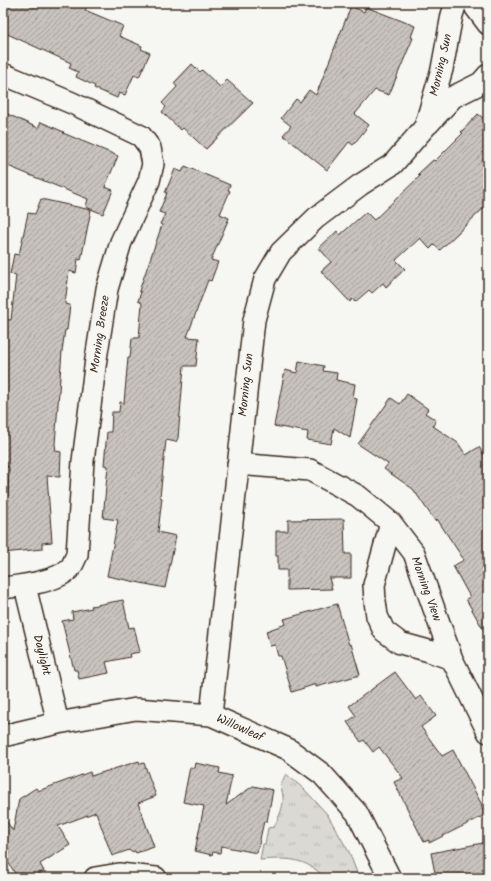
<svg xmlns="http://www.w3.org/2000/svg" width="491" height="881" font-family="Kalam,sans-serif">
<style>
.grass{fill:url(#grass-tufts);stroke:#8a8278}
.building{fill:url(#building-hatch);stroke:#3b2a1e}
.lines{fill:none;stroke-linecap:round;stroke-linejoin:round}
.minor-casing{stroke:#3b2a1e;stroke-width:24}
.minor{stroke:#f6f6f2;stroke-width:21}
.labels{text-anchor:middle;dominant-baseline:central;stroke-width:4;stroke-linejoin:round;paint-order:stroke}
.street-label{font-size:12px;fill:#3b2a1e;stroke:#f6f6f2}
</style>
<defs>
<pattern id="grass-tufts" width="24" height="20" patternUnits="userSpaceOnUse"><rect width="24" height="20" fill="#dad9d3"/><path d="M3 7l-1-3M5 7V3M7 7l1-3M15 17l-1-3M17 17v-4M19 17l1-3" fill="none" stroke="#bcbab5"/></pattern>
<pattern id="building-hatch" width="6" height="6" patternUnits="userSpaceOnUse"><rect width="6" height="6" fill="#c8c3be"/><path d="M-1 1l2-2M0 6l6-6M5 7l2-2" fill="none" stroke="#a49f9a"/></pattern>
</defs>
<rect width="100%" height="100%" fill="#f6f6f2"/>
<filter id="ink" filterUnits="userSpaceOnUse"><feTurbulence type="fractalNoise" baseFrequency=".025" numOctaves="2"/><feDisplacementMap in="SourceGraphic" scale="8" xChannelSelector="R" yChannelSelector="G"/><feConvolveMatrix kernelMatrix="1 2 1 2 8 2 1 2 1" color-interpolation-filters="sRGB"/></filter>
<g filter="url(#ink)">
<path class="grass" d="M286,774l18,15 23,25 22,38 10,26h-33c-23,-21 -37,-20 -66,-18l3,-16h2l3,-16 6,-1c4,-8 8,-16 9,-25 1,-14 -6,-12 3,-28z"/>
<path class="building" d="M3,3h85l-3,7 38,16 -4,10 23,10 -1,3 9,4 -11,24 -5,-2 -9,20 -6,-2 -2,5 -23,-10 1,-2 -19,-9 2,-5 -9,-4 2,-5 -68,-31z
M351,6l13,6 2,-5 49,19 -4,11 2,1 -24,57 -14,-5 -20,24 14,11 -16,20 -4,-3 -22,28 -44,-35 8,-9 -10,-8 15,-19 4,3 9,-12 7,5z
M192,64l8,8 2,-2 18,17 7,-7 26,23 -47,46 -23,-21 -2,2 -19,-18 4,-5 -4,-4 15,-16 -3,-4z
M3,112l35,16 3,-6 23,10 -1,1 55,23 -13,31 8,3 -10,24 -17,-7 2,-8 -85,-35z
M478,114l10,8v82l-48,46 -6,-5 -4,4 -10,-11 -24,22 9,9 -19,18 -3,-4 -11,10 -3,-3 -14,12 -3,-3 -2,3 -29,-31 10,-9 -12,-14 18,-17 3,4 26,-23 8,8 46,-44 -2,-2 15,-14 2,1 28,-28 -2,-1z
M185,166l45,19 -2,5 2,1 -10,23 9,4 -18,42 7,2 -7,19 -3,-1 -21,57 12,1 -3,28h-12l-6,72 -2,4 -10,-2 -6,57 2,1 -4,34 18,4 -11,52 -58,-12 11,-56 -15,-2 5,-52 -4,-1 3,-33h4l1,-20h7l1,-10 4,1 4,-45h2l2,-20h7l3,-35 -4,-2 3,-9 -2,-1 23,-66 -2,-1 5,-10 -6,-2 8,-19h-2l10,-24 7,3z
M41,199l50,11 -10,50 -3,-1 -2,14 -7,-2 -4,33 5,1 -3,25h-2l-3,21 -7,93 1,7 5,1 -1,25 -13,-1 5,66 -10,1v6l-39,4v-57h5l1,-29 -6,-1 2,-40h-2v-107l8,1 5,-45 -6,-1 4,-20 5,1 9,-42 7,1z
M299,361l25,5 -1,5 14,2 -1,7 19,4 -2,14 4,1 -7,39 -16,-10 -3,16 -24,-4 1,-8 -34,-6 11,-56 12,3z
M407,394l21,15 -3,4 11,7 -3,6 25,17 8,12 13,-8 9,14v177l-22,-39 4,-2 -17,-31 11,-6 -27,-41 -2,2 -22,-32 -29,-20 4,-5 -30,-20 33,-46 9,6z
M344,519l1,35h6v24h-22l3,11 -45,1v-20h-9v-14h-2v-25h12v-11z
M123,600l6,28 5,-1 6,25 -11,2 1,3 -24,5 3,11 -30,6 -2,-9h-3l-12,-49 11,-2 -1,-7 20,-4 -1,-2z
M337,604l12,41 2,-1 9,31 -44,12v-3l-24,8 -11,-36h-3l-3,-11 -5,1 -4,-15 20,-7 -2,-5z
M395,672l21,28 5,-4 15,20 -15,11 21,29 11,-6 29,55 -1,1 4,9 -56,28v-3l-5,2 -30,-60 9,-4 -24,-31 -6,5 -9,-12 -3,2 -14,-20 9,-6 -7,-10z
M139,761l1,3 4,-1 12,33 -18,7 16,44 -18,6 -1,-2 -4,1 -2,-2 -17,6 -16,-44 -38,14 12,19 -30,19 4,7 -12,7h-14l-15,-24v-38l10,15 6,-32 17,-11 2,3 52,-19 1,4z
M195,763l25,5 -1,5 13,3 -6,29 27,-19 20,4 -6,31h-3l-7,32 -36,-7 -1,7 -7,-1 -1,3 -17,-4 9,-45 -21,-4 7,-35 4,1z
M488,842v31l-4,1 1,4h-49l-5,-25z"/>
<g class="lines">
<defs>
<path id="minor" d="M474,3l2,5 12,16
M3,74l69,29 69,33 9,12 3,16 -4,17 -28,61 -14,47 -11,70 -13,102 -6,94c-3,5 -4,11 -8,14 -13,13 -48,17 -66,19
M428,124l25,-27 28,-14 7,-8
M238,464l72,6 48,26 33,27 23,30 38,106 36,73
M391,523l-17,62 1,16 2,15 7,15 16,12 29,8 23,8
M25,586l33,137
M211,715l43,-395 11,-41 16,-27 35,-34 44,-33 33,-21 32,-37 17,-58 10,-54 4,-12
M3,736l55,-13 78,-14 75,6 77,34 34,25 35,39 33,65
M95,878l24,-4 37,4"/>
</defs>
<use href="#minor" class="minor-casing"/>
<use href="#minor" class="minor"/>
</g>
</g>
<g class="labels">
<g class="street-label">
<text transform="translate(441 65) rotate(-77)">Morning Sun</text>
<text transform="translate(100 334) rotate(-82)">Morning Breeze</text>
<text transform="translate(246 385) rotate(-84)">Morning Sun</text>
<text transform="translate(426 589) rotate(70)">Morning View</text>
<text transform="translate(42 655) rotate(76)">Daylight</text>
<text transform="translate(240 728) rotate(24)">Willowleaf</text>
</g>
</g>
<rect width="491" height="881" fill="none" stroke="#f6f6f2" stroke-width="16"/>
<rect x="8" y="8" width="475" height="865" fill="none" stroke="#3b2a1e" stroke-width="1.5" filter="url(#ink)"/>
</svg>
